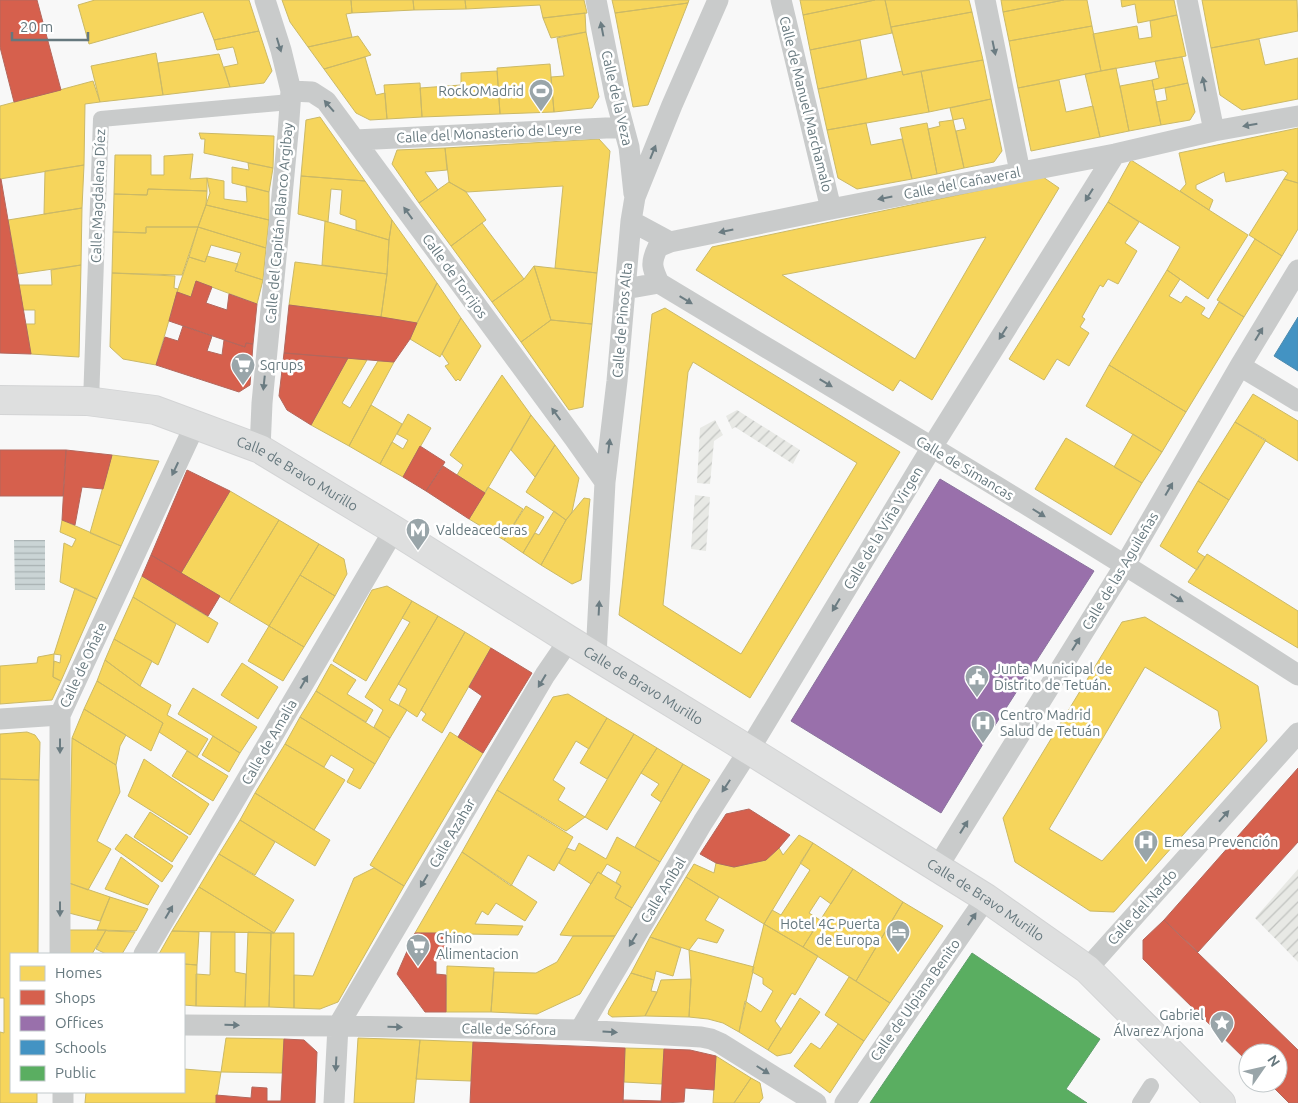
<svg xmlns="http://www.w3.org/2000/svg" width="1298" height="1103" font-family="Ubuntu,sans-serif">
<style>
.garden{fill:url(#garden-furrows)}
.water{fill:url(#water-rules)}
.homes{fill:#f6d55c;stroke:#cbb966;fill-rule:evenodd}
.shops{fill:#d6604d;stroke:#b4675c}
.offices{fill:#9970ab;stroke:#8a729e}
.schools{fill:#4393c3;stroke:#4e8bae}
.public{fill:#5aae61;stroke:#5e9e6a}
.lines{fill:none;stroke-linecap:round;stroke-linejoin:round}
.secondary-casing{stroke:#d3d4d5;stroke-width:30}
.pedestrian{stroke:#c9cbcb;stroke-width:16}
.minor{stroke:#c9cbcb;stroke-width:21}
.secondary{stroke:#dedfdf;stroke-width:28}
.oneway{fill:#6b7c82}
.labels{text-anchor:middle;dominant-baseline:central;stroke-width:5;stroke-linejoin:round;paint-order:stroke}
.poi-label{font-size:14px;fill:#66787e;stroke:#fff;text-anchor:start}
.street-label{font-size:14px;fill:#66787e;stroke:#fff}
</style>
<defs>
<pattern id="garden-furrows" width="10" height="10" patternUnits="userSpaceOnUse" patternTransform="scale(1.25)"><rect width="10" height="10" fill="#e8e9e5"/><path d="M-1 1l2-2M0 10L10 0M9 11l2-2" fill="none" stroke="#c0c2bf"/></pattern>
<pattern id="water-rules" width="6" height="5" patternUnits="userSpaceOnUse" patternTransform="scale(1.25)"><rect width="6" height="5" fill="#cad4d5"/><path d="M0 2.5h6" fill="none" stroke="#a8b1b2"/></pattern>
</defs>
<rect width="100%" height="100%" fill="#f8f8f8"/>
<path class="garden" d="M737,410l63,40 -7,14 -58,-37 -3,2 -6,-13z
M715,420l8,15 -9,6 -4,43 -13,-1 3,-55z
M695,495l15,2 -4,54 -15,-2z
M1298,869v93l-43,-44z"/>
<path class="water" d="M14,540h31v50h-30z"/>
<path class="homes" d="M95,0h154l10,31 -45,9 -11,-28 -114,32 -11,-39z
M282,0h69l1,13 -6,1 6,23 -44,10 -18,-25z
M351,0h62l1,10 -62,3z
M413,0h52l1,9 -52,1z
M465,0h119l3,13 -44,5 -3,-13 -74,4z
M612,0h77l-1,3 -73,10z
M800,0h75l-72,15z
M875,0h10l7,33 -82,17 -7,-35z
M885,0h84l3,12 -81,15z
M1001,0h63l-61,12z
M1064,0h23l5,26 -83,15 -6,-29z
M1121,0h53l3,15 -39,8 -3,-19 -13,3z
M1202,0h95l1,31 -87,17z
M688,3l-40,102 -15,2 -18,-94z
M972,12l11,48 -80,15 -12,-48z
M585,13l1,19 -35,6 -8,-20z
M1177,15l9,41 -85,15 -8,-37 44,-8 2,13 13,-2 -2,-16z
M1092,26l9,45 -83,17 -9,-47z
M259,31l13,40 -8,12 -34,4 -6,-20 14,-3 -4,-15 -1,-2 -16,3 -3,-10z
M586,32l13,65 -7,11 -38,4 -3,-35 13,-1 -7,-38z
M358,36l13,19 -47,14 -16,-22z
M1259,39l6,26 33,-7v41l-56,11 -22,-15 -9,-47z
M860,40l7,39 -49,10 -8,-39z
M156,53l7,42 -63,7 -9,-36z
M219,54l11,33 -67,8 -5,-32z
M365,57l11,38 9,-2 2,26 -17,1 -14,-7 -32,-44z
M1182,57l6,26 -34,7 -2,-10 7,-2 -4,-17z
M983,60l8,39 -62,13 -8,-41z
M550,64l4,48 -54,2 -3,-46z
M1116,68l13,63 -29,6 -15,-63z
M497,71l3,43 -78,3 -2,-29 41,-3v-12z
M902,71l1,4 18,-4 8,41 -102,18 -9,-41z
M1059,80l7,32 27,-6 7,31 -69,14 -13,-63z
M1152,80l9,45 -32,6 -9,-45z
M93,81l7,21 -15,2 -1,61 -84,14v-73z
M420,83l2,34 -35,2 -3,-34z
M1188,83l7,29 -5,8 -29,5 -5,-23 11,-2 -2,-12z
M991,99l11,52 -8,11 -30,6 -8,-37 10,-2 -3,-11 -10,2 -3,-12z
M320,117l45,64 -64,-5 5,-56z
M953,120l11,48 -27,6 -9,-45 12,-3 -1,-4z
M866,123l5,22 31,-6 10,40 -55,10 -19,-11 -11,-48z
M927,123l10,51 -25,5 -12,-51z
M1298,128v55l-14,-4 4,-6 -5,-3 -57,12 -2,-10 -28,13v4l17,11 -4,10 -29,-19 6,-7 -7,-31z
M199,133l75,3 -1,32 -69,-15 1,-14h-4z
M599,139l11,12 -13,122 -42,-5 8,-82 -96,6 -18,-10 -4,-34z
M445,148l2,22 -22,2 13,18 -19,13 -27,-39 5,-14z
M193,154l-3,25 17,-1v13l-59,-2 -1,6 -33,-1 1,-39h36v20h13v-19z
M1131,160l117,75 -40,64 -41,-29 13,-23 -72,-45z
M248,163l25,5 -4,24 -37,-9v-16l17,3z
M84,165l-2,43 -38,6 1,-43z
M301,176l64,5 27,39 -3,20 -33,-10v-10l-16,-6 2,-24 -11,-1 -3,33 -30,-8z
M1043,177l16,11 -127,212 -32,-20 -7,11 -197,-121 16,-23zM986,237l-71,122 -133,-84z
M207,178l17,3v18l23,3 -1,-16 23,6v28l-63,-15 4,-12z
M1284,179l14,4v46l-16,27 -33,-21z
M449,182l17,10 20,28 -35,26 -32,-43z
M148,189l59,2 -1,14 -8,22h-52v6l-33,-1 1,-38 33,1z
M1108,202l31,20 -14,21 12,8 -19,33 -10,-5 -5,8 -3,-2 -18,32 3,2 -5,8 9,6 -20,33 -12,-7 -13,21 -35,-21z
M206,205l63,15 -3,28 -68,-21z
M82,208l-1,57 -63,9 -10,-54z
M392,220l45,63 -20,40 -36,-6 6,-43 2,-34z
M325,221l64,19 -2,34 -65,-9z
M482,223l42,56 -32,23 -41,-56z
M146,227h52l-16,48 -70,-2 1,-41 33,1z
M198,227l68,21 -3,32 -28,-9 6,-18 -30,-8 -6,17 -16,-5z
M1255,239l27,17 -38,61 -27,-17z
M207,256l31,8 -3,7 28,9 -6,24 -61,-23 -5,16 -14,-5 12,-35 16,5z
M295,262l92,12 -6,43 -92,-12z
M81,265l-2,92 -48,-3 -5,-30h9v-14h-12l-4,-25h33l-1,-15z
M534,266l17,54 -30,22 -29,-40 32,-23z
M534,266l63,7 -5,51 -41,-4z
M1167,270l13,9 -11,17 12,7 5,-7 19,12 -4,6 8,5 10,-17 25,15 -58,95 -77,-47z
M112,273l63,3 -1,12 4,1 -22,76 -33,-6 -13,-12z
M437,283l24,35 -21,39 -30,-18 7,-16z
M665,308l235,144 -150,246 -131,-83 33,-301zM693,362l164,101 -116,191 -78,-49 25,-233z
M461,318l20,28 -21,35 -2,-2 -2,2 -11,-15 4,-2 -7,-10z
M551,320l41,4 -9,83 -14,3 -48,-68z
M348,358l19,2 -25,43 8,5 28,-47 16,1 -45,84 -38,-21z
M1109,365l77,47 -24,40 -76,-46z
M502,375l29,40 -46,78 -28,-18 6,-10 -13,-10z
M1253,394l45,27v40l-63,-39z
M371,405l31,19 -22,40 -31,-18z
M408,414l23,14 -28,49 -23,-13 12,-22 11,7 5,-9 -11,-6z
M531,415l24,30 -20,32 -24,-27z
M1235,422l31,18 -37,60 -31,-19z
M1133,434l29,18 -20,31 -28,-16z
M1066,438l76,45 -31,52 -76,-46z
M555,445l24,33 -7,34 -6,8 -40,-28z
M112,455l47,6 -38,85 -31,-13z
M1198,481l31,19 -32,52 8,5 -8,13 -37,-24z
M488,487l35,22 -19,31 -35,-21z
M230,491l49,29 -50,82 -48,-29z
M584,498l6,1 -9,81 -9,4 -31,-19 25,-45z
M526,506l18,11 -21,36 -19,-13z
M554,511l12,9 -25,45 -18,-12 12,-20 4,2z
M62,520l59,26 -24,53 -37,-17 4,-39 8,4 4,-8 -16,-7z
M279,520l40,24 -50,82 -40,-24z
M319,544l25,15 3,15 -12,22 -35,-21z
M1207,554l91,57v37l-110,-66z
M300,575l35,21 -31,51 -35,-21z
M142,576l76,47 -10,20 -75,-46z
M387,586l25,15 -46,80 -33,-20 39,-71z
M75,588l22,11 -36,82 -8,-4 1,-16 6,2 1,-8 -7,-1z
M133,597l43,27 -18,41 -44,-26z
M412,601l26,15 -49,84 18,10 -17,28 -16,-11 9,-17 -18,-13 45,-75 -8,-4z
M438,616l27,16 -48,85 -18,-12 8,-16 -9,-5z
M1145,617l113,69 9,55 -153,171 -24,-1 -75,-49 -12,-44 119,-196zM1145,667l73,44 3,17 -119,133 -53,-32z
M269,626l35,21 -21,34 -35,-20z
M465,632l26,16 -49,85 -20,-13 4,-6 -5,-4z
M114,639l38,22 -12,25 -35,-26z
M54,654l-1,23 8,4 -9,19 -52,4v-38l37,-3 1,-6z
M105,660l35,26 31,19 -4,10 41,24 -11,18 -38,-25 4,-9 -66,-42z
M242,663l36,24 -20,32 -37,-24z
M331,664l25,16 -9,14 26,16 -7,12 -50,-31z
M97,681l66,42 -12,28 -67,-42z
M193,688l64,39 -17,26 -62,-39z
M316,691l74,47 -15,26 -75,-47z
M568,694l39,24 -18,31 -13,-8 -23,39 12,8 -7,12 27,17 -19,14 -69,-41 56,-93z
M84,709l42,26 -6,11 -4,19 -44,-27z
M300,717l75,47 -15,25 -13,-7 7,-13 -23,-14 -7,12 -39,-23z
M607,718l27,16 -27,45 -27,-16z
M27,732l8,3 5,7 -1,38 -39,-1v-45z
M450,732l33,21 -79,133 -34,-21z
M634,734l23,14 -16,25 -34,57 -22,-13z
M213,736l27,17 -11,19 -27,-17z
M72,738l44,27 4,27 -23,49 14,8 -23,41 -19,-7z
M285,744l60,36 -31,50 -59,-37z
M657,748l26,16 -22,38 -10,-7 8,-11 -18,-11z
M187,751l41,25 -15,25 -41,-25z
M144,759l65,45 -19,31 -62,-39z
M683,764l27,16 -50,82 -25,-15z
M0,779l39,1 -1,174h-27v138h26v11h-37v-71l4,1v-35h-4z
M497,790l76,47 -19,34 -26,-16 -17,31 -49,-34z
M255,793l75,47 -15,26 -75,-46z
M150,812l38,25 -16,25 -38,-25z
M240,820l35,22 -20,33 -36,-21z
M126,834l47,32 -11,16 -47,-33z
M799,835l14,8 -49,81 -78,-47 8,-13 20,9 2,-10 18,4 32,-7 13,-12 4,7z
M617,837l43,25 -28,46 -17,-10 6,-12 -5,-4 5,-10 -14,-8 -6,10 -3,-2 -7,12 -32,-21 8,-15 8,3 4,-8 27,16z
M813,843l40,26 -22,35 -11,-8 -11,17 11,7 -17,27 -39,-23 8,-14 9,5 29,-45 -10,-7z
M462,852l75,50 -12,19 -29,-18 -8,12 -6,-4 -7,13 48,2 -5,9 -103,-2z
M219,854l75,46 -20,33 -75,-46z
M121,857l38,29 -11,19 -43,-16z
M374,868l30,18 -66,116 -18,7 -26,-1v-33l19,1 41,-98z
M853,869l50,33 -47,79 -53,-34z
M598,872l23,14 -6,12 17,10 -17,28h-42l-13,-1z
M686,877l33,20 -14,23 19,10 -7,13 -19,-5 -9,12 -39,-13z
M69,883l41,14 -10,24 -31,-8z
M199,887l75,46 -102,-2z
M110,897l38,12 -12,22 -39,-1z
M903,902l40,24 -53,77 -34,-22z
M764,924l54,32 -23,39 -3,-2 -17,28 6,8 -13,21 -29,-18 6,-31 16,11 12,-21 -10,-7v-6l-11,-6z
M69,930h37l-14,24h-24z
M106,930l2,1 27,1 -13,22h-16l-10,-5z
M172,931l27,1 -2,33 -13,-1v-10h-25z
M211,932h24v40l11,2 -1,33 -49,-1v-32l14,1z
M248,932l23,1 -2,74h-24z
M271,933h23v75l-25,-1z
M573,936h42l-35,58 -43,20 -46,-2 3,-40 42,1 21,-11z
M650,937l31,11 -8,28 -17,-5 -2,9 -23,-7z
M689,950l65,17 -15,65 -16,-9 -15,-4 -19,-2 2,-38z
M184,964l13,1 -1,41 -12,-1z
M447,966l47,2 -3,44h-45z
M631,973l23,7 -3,11 6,1 -12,24 -33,1 -4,-3 1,-4z
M849,977l41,26 -26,38 -39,-26z
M691,979l-2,38 -44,-1 12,-24 4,-12z
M800,998l20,14 -29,41 -14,3 -9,-6z
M838,1024l26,17 -34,52 -36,-27 17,-23 9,6z
M226,1038l58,1 -2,34 -61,-1z
M358,1038l62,2 -6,63h-60z
M420,1040l53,2 -2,39 -55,-2z
M625,1048l39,1 -2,35 -38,-2z
M716,1056l35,22 -17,25h-21z
M184,1069l37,3 -5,31h-131l1,-11h98z
M751,1078l9,5 3,15 -4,5h-25z"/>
<path class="shops" d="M0,0h37l24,90 -47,12 -14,-55z
M0,179h1l30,175 -31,-1z
M196,281l16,6 -6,16 21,7 2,-16 28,10 -4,40 -7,-1 -1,4 -76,-26 8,-29 14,5z
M289,305l92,12 36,6 -7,16 -16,23 -110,-9z
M183,326l29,10 -5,15 15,4 2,-15 21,7 1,-4 7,1 -3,41 -11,7 -83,-27 9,-28 13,4z
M284,353l64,5 -37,67 -24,-15 -8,-14z
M420,446l25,16 -19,29 -23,-14z
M0,450h66l-3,46h-63z
M66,450l46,5 -9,34 -21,-2 -7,38 -13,-5z
M443,466l42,27 -16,26 -43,-28z
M187,470l43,21 -49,82 -30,-18z
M151,555l69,41 -12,20 -66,-40z
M491,648l41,25 -49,80 -25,-16 24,-41 -13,-9z
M1298,768v74l-100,110 -34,-32z
M749,809l41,26 -11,13 -13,12 -32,7 -18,-4 -16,-9 26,-40z
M1164,920l134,130v53h-9l-20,-20h9v-30h-30v9l-105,-103v-19z
M415,933h33v26h-12v15l10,1v37h-21l-28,-38z
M284,1039l20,1 13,12 -2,51h-99v-8l35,3 1,-11 15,1v13h14z
M473,1042l152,6 -2,55h-153z
M664,1049l26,1 26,6 -2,34 -29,-2 -1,14 -23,1z
M623,1100l38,1v2h-38z"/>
<path class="offices" d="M940,479l154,92 -111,173 -42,69 -150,-92z"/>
<path class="schools" d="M1298,317v54l-24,-15z"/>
<path class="public" d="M972,953l128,86 -34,50 21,14h-217z"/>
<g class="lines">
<defs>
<g id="secondary">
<path id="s1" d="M0,400l87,1 68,9 105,39 134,81 175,110 180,110 237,148 101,71 134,134"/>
</g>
</defs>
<use href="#secondary" class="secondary-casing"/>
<path class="pedestrian" d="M91,402l10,-283 189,-17
M1140,1103l11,-17"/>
<path class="minor" d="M596,0l19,95 14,52 5,47
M781,0l50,209
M985,0l35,172
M1187,0l27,131
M291,91l21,1 14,9 248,337 31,44
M355,140l251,-12h18
M631,221l39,21 161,-33 284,-55 99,-23 84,-15
M659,283c-7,-15 -9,-20 -1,-36l12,-5
M625,289l34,-6c214,129 429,256 639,392
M1240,366l58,35
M260,449l2,-46 26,-270 3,-42 -10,-41 -16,-50
M596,656l9,-174 12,-101 14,-160 4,-24 37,-92 46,-105
M0,719l60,-4
M937,868l188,-303 115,-199 58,-96
M60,954v-239l135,-290
M144,954l250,-424
M1087,969l211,-236
M184,1025l154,1 242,4 121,7 10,2 9,4 96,60
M580,1030l123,-208 46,-72 183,-303 183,-293
M63,1092v11
M334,1103l4,-77 207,-351 24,-35
M845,1103l141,-205"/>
<use href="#secondary" class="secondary"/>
</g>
<defs><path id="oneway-solid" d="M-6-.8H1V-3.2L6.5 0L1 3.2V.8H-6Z" transform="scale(1.25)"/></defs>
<g class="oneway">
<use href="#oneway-solid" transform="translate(602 29) rotate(-101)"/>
<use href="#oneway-solid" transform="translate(279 45) rotate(73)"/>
<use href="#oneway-solid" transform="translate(994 48) rotate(78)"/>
<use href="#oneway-solid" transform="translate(1204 84) rotate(-101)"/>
<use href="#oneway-solid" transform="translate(329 106) rotate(-131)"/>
<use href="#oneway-solid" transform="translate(1250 125) rotate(170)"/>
<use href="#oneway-solid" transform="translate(653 152) rotate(-68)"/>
<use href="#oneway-solid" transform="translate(1089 195) rotate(122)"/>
<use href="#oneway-solid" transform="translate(885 198) rotate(169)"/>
<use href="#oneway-solid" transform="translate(408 213) rotate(-126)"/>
<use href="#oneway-solid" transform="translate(726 231) rotate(168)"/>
<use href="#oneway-solid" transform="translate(686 300) rotate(31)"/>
<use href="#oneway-solid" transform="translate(1003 333) rotate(122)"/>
<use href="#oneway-solid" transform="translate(1259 334) rotate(-59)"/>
<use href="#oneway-solid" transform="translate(264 383) rotate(96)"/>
<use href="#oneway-solid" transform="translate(826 383) rotate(31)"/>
<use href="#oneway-solid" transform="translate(556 414) rotate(-126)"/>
<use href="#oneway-solid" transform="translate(609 446) rotate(-83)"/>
<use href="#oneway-solid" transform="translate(175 469) rotate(115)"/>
<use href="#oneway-solid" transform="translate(1169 489) rotate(-60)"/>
<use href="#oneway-solid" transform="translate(1039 513) rotate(32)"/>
<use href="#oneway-solid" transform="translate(1177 598) rotate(32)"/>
<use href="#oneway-solid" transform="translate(836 605) rotate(121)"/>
<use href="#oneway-solid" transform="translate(599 608) rotate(-87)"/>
<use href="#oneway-solid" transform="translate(1076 644) rotate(-58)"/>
<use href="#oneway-solid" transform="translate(542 681) rotate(121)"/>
<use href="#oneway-solid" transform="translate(304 682) rotate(-60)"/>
<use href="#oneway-solid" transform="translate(60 746) rotate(90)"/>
<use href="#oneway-solid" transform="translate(726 786) rotate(123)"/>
<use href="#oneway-solid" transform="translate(1224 816) rotate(-48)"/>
<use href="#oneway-solid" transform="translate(964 827) rotate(-58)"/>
<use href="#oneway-solid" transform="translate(424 881) rotate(120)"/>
<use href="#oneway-solid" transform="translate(60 909) rotate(90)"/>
<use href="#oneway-solid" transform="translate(169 912) rotate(-60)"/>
<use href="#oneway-solid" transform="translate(972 919) rotate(-56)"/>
<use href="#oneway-solid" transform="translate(633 940) rotate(121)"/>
<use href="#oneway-solid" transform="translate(232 1025) rotate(1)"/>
<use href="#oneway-solid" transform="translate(395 1027) rotate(1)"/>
<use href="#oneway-solid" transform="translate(610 1032) rotate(3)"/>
<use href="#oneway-solid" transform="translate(336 1064) rotate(93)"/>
<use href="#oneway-solid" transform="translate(763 1070) rotate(32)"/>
</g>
<defs>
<symbol id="stadium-pin" viewBox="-11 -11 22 30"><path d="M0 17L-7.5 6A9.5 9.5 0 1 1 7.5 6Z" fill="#99a5a9" stroke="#fff"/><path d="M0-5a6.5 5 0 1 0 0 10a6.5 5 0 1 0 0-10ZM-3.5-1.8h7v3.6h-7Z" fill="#fff"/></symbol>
<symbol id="supermarket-pin" viewBox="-11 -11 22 30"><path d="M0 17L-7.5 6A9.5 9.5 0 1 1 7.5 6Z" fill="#99a5a9" stroke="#fff"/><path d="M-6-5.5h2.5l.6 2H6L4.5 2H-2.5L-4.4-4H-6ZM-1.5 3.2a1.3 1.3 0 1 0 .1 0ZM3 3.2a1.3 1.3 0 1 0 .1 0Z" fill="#fff"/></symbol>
<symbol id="metro-pin" viewBox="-11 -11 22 30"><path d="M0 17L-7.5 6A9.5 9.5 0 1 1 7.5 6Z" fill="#99a5a9" stroke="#fff"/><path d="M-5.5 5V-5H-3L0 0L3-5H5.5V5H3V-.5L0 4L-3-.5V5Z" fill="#fff"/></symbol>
<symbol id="civic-pin" viewBox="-11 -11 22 30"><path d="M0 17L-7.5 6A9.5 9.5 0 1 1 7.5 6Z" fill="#99a5a9" stroke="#fff"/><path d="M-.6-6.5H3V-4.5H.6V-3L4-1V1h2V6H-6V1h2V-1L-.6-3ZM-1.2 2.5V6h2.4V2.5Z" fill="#fff"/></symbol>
<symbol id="hospital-pin" viewBox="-11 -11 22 30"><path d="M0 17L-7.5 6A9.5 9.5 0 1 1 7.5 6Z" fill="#99a5a9" stroke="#fff"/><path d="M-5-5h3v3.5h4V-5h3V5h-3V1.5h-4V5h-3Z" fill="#fff"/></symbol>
<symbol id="hotel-pin" viewBox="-11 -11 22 30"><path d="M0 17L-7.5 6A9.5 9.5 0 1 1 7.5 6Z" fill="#99a5a9" stroke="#fff"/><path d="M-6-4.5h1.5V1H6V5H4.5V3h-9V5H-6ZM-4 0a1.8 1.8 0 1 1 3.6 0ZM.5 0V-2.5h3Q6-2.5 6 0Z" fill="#fff"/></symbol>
<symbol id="sight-pin" viewBox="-11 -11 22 30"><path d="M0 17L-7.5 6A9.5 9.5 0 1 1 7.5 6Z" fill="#99a5a9" stroke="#fff"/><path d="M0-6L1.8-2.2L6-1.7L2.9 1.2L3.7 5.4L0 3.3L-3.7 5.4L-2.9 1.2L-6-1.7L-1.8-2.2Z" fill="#fff"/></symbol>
</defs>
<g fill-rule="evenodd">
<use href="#stadium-pin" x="527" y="77" width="28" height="38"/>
<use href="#supermarket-pin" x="229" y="351" width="28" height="38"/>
<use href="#metro-pin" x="404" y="516" width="28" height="38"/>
<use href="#civic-pin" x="963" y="663" width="28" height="38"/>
<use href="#hospital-pin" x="969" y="709" width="28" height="38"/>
<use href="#hospital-pin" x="1132" y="828" width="28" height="38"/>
<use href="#hotel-pin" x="884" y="918" width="28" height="38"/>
<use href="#supermarket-pin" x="404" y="932" width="28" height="38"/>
<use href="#sight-pin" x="1208" y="1009" width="28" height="38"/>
</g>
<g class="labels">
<g class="poi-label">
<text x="524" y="91" text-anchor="end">RockOMadrid</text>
<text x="260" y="365">Sqrups</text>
<text x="436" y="530">Valdeacederas</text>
<text x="994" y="669">Junta Municipal de<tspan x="994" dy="16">Distrito de Tetuán.</tspan></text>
<text x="1000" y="715">Centro Madrid<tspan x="1000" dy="16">Salud de Tetuán</tspan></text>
<text x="1164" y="842">Emesa Prevención</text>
<text x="880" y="924" text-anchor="end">Hotel 4C Puerta<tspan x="880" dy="16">de Europa</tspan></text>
<text x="436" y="938">Chino<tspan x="436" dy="16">Alimentacion</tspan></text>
<text x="1204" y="1015" text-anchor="end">Gabriel<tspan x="1204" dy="16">Álvarez Arjona</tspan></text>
</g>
<g class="street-label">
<text transform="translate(617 98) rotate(77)">Calle de la Veza</text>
<text transform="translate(806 104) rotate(76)">Calle de Manuel Marchamalo</text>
<text transform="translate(489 133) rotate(-3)">Calle del Monasterio de Leyre</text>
<text transform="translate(962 183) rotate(-11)">Calle del Cañaveral</text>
<text transform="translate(98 196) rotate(-88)">Calle Magdalena Díez</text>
<text transform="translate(279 223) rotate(-85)">Calle del Capitán Blanco Argibay</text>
<text transform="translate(455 276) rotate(54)">Calle de Torrijos</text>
<text transform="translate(622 320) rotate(-85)">Calle de Pinos Alta</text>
<text transform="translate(965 468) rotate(31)">Calle de Simancas</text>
<text stroke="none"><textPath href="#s1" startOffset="312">Calle de Bravo Murillo</textPath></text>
<text transform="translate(883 528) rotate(-59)">Calle de la Viña Virgen</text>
<text transform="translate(1120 571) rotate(-59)">Calle de las Aguileñas</text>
<text transform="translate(83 665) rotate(-65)">Calle de Oñate</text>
<text stroke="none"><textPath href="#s1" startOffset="718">Calle de Bravo Murillo</textPath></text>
<text transform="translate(269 742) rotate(-60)">Calle de Amalia</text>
<text transform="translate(452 833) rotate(-60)">Calle Azahar</text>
<text transform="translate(663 890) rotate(-59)">Calle Aníbal</text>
<text stroke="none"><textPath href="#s1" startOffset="1122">Calle de Bravo Murillo</textPath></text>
<text transform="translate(1142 907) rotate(-48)">Calle del Nardo</text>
<text transform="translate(915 1000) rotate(-55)">Calle de Ulpiana Benito</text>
<text transform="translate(509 1029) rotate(1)">Calle de Sófora</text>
</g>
</g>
<rect x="10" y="953" width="175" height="140" fill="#ffffff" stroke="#c2c9cb"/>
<rect x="20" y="966" width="25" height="15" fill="#f6d55c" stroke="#c2c9cb"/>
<text x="55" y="978" font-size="15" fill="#66787e">Homes</text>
<rect x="20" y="990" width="25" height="15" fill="#d6604d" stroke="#c2c9cb"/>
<text x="55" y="1003" font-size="15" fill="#66787e">Shops</text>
<rect x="20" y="1016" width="25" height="15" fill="#9970ab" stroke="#c2c9cb"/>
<text x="55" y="1028" font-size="15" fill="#66787e">Offices</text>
<rect x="20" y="1040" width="25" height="15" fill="#4393c3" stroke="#c2c9cb"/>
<text x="55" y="1053" font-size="15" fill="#66787e">Schools</text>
<rect x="20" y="1066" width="25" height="15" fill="#5aae61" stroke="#c2c9cb"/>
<text x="55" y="1078" font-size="15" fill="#66787e">Public</text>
<g transform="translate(1263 1068) rotate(56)"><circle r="24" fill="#ffffff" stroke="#c2c9cb"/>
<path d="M0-4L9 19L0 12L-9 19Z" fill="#99a5a9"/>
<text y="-8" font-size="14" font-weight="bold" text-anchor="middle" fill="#66787e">N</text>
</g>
<path d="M12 32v8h76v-8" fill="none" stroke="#66787e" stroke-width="2.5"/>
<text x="20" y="32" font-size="15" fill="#66787e" stroke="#ffffff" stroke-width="4" paint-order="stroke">20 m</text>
</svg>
